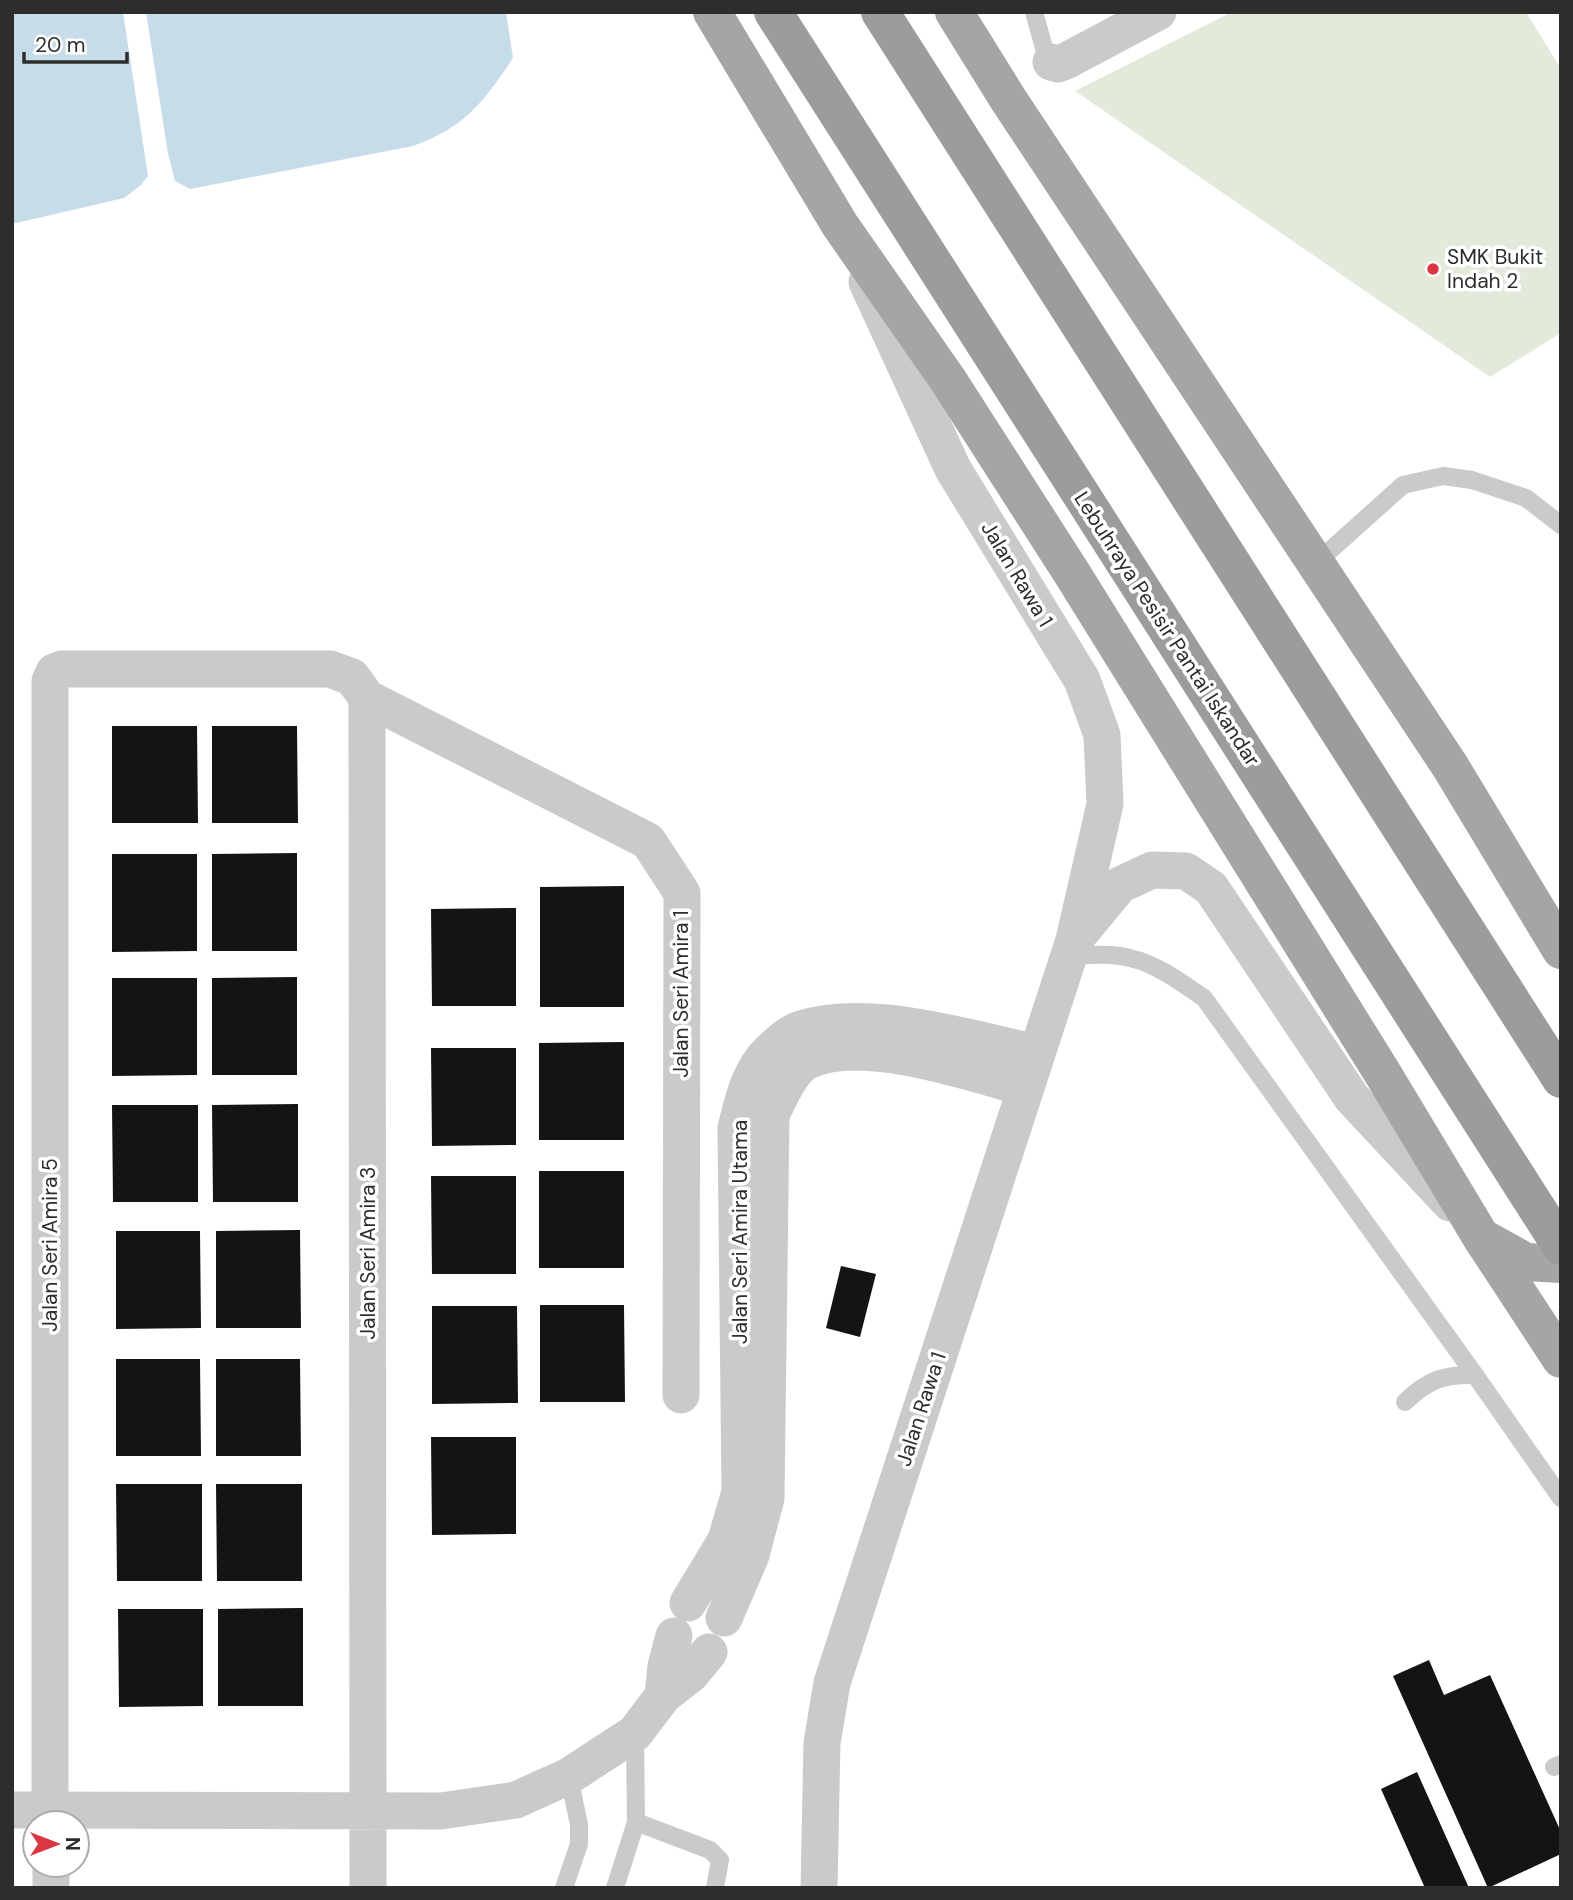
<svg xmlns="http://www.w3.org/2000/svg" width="1573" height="1900" font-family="'DM Sans',sans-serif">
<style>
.green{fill:#e3eadb}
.water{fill:#c7dce9}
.building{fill:#141414}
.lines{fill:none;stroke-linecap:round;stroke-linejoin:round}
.service{stroke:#cacaca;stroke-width:18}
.minor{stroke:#cacaca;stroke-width:37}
.primary{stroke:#a5a5a5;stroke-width:38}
.trunk{stroke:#9c9c9c;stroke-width:38}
.poi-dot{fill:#db3742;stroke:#fff;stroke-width:2.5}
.labels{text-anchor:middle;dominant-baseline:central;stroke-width:7;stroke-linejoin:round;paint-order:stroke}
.poi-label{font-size:21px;fill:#2d2d2d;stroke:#fff;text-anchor:start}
.street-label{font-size:21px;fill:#2d2d2d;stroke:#fff}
</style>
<rect width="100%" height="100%" fill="#fff"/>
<path class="green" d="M1232,12h294l35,57v264l-71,44 -415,-286z"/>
<path class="water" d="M12,12h111l25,164 -7,9 -17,13 -112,26z
M146,12h360l7,46c-30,45 -48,69 -100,88l-223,43 -15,-8 -7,-27z"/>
<path class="building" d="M112,726h85l1,97h-86z
M212,726h85l1,97h-86z
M297,853v98h-85v-97z
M112,854h85v97l-85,1z
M624,886v121h-84v-120z
M516,908v98h-84l-1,-97z
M297,977v98h-85v-97z
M112,978h85v97l-85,1z
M624,1042v98h-85v-97z
M431,1048h85v97l-84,1z
M298,1104v98h-85l-1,-97z
M112,1105h86v97h-85z
M539,1171h85v97h-85z
M431,1176h85v98h-84z
M300,1230l1,98h-85v-97z
M116,1231h84l1,97 -85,1z
M841,1266l35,8 -16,63 -34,-9z
M540,1305h84l1,97h-85z
M432,1306h85l1,97 -86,1z
M116,1359h84l1,97h-85z
M216,1359h84l1,97h-85z
M431,1437h85v97l-84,1z
M116,1484h86v97h-85z
M216,1484h86v97h-85z
M303,1608v98h-85v-97z
M118,1609h85v97l-84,1z
M1429,1660l15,35 46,-20 71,157v22l-73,34 -95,-212z
M1417,1772l52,116h-44l-44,-99z"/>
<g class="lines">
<path class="service" d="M1034,12l12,43 5,7
M1316,563l87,-78 40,-9 29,4 54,18 35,27
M1069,956c21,-1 41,-3 61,2 27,6 52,25 74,40l271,377 86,123
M1405,1402c23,-22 38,-28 70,-27
M635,1733l1,89 74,28 10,10 -5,28
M1554,1767l7,-3
M564,1888l15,-44v-19l-10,-49
M615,1888l21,-66"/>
<path class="minor" d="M1051,62l7,2 8,-3 92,-49
M367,698l1,1190
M1076,938l44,-53 32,-15 34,1 25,17 141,210 98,105
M688,1603l38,-63 14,-48 -4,-364c7,-28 13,-57 34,-77 8,-8 21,-19 31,-22 69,-22 166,9 236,24
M724,1618l27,-63 15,-57 5,-383c8,-16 19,-44 35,-53 53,-28 165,11 220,26
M663,1696l3,-30 8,-30
M12,1810l429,1 75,-11 53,-24 66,-43 28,-37 28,-22 18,-22
M50,1823v-1142l4,-9 8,-3h268l22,8 15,21 281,143 34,52 -1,502
M51,1865v23
M819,1888l3,-145 10,-60 242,-743 31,-136 -3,-69 -20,-55 -129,-211 -86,-187"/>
<path class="primary" d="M712,12l128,213 108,155 125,195 310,499 98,163 80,122
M954,12l54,87 442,667 111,184
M1483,1238l43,24 35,2"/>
<path class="trunk" d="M773,12l788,1234
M880,12l681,1067"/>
</g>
<circle class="poi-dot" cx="1433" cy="269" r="7"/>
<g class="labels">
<g class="poi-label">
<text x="1447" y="257">SMK Bukit<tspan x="1447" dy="24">Indah 2</tspan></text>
</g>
<g class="street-label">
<text transform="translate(1017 574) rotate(59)">Jalan Rawa 1</text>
<text transform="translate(1167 629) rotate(57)">Lebuhraya Pesisir Pantai Iskandar</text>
<text transform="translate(681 994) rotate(-90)">Jalan Seri Amira 1</text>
<text transform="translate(740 1232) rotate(-90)">Jalan Seri Amira Utama</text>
<text transform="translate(50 1245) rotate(-90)">Jalan Seri Amira 5</text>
<text transform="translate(368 1253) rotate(-90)">Jalan Seri Amira 3</text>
<text transform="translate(921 1409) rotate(-72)">Jalan Rawa 1</text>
</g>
</g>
<rect width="1573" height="1900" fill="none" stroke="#2d2d2d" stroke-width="28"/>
<g transform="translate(56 1844) rotate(90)"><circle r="33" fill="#ffffff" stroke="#ababab" stroke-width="2"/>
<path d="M0-5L12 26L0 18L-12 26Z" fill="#db3742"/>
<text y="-10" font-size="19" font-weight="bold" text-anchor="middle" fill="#2d2d2d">N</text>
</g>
<path d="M24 52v10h103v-10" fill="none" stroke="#2d2d2d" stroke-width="3.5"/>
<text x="35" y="52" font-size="21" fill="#2d2d2d" stroke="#ffffff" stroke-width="5" paint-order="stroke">20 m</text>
</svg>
